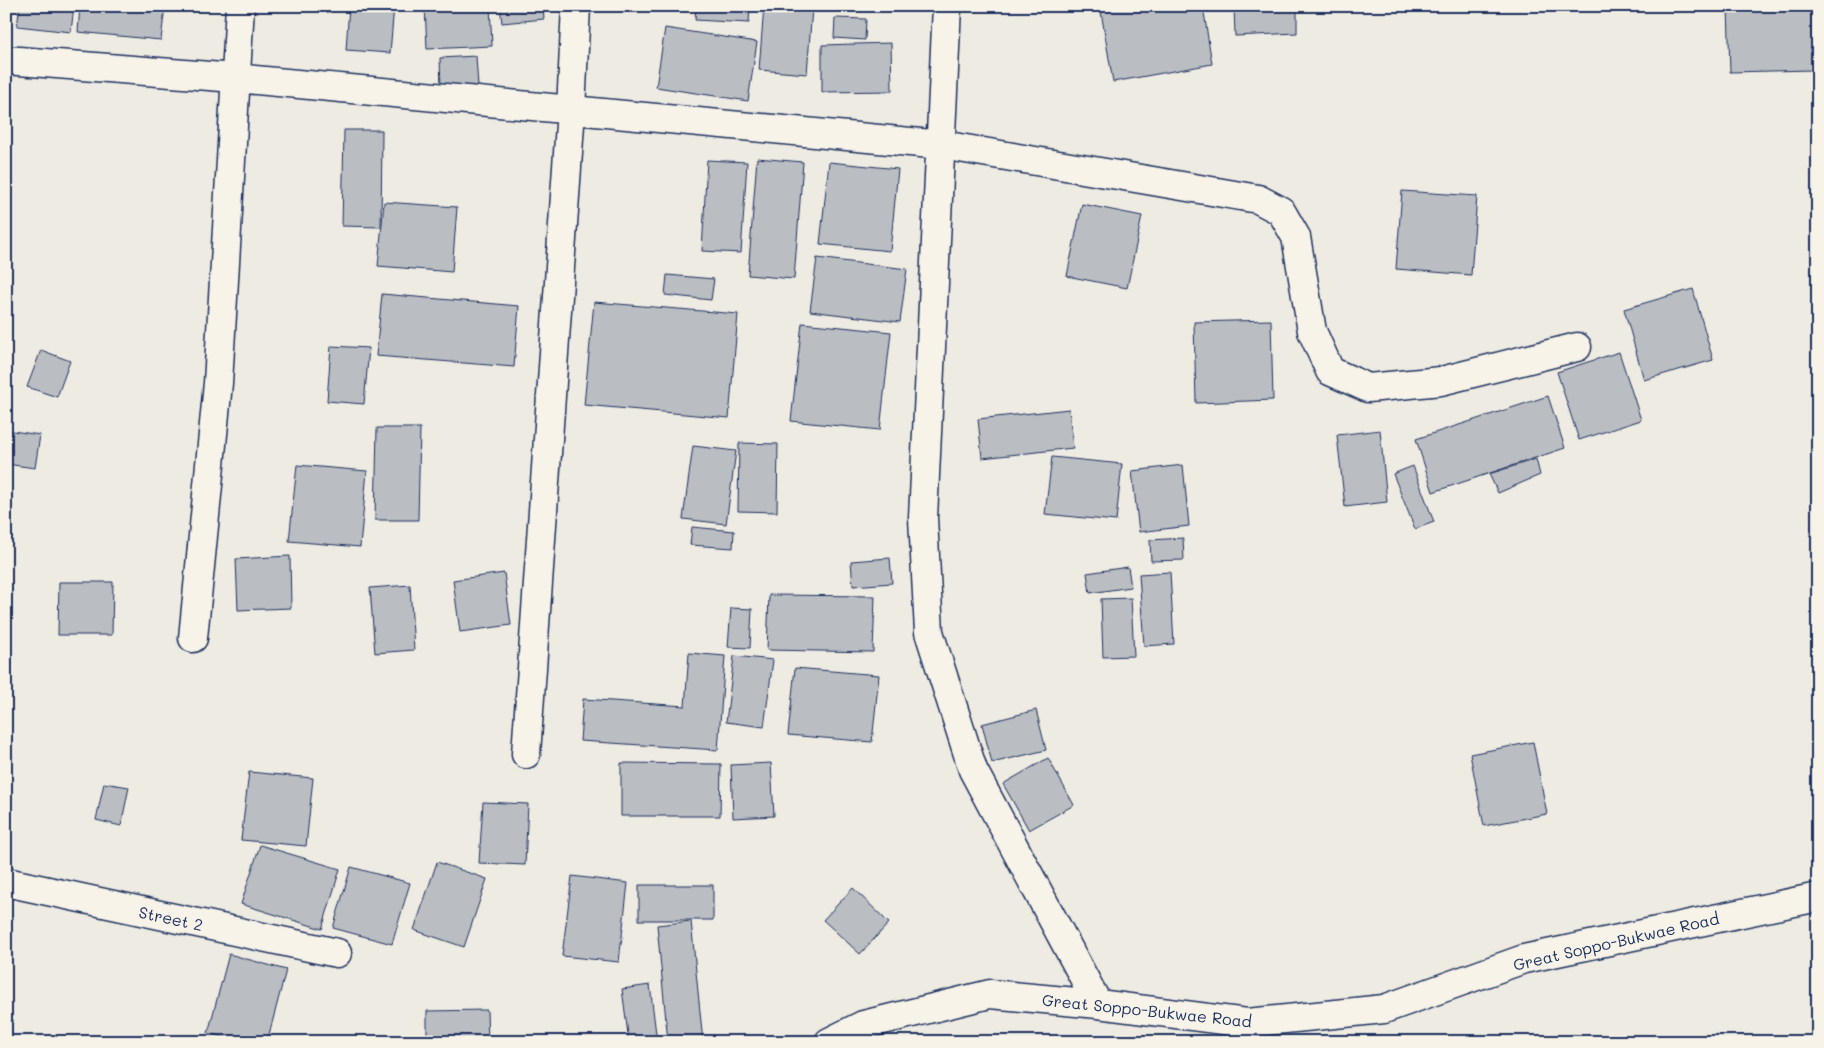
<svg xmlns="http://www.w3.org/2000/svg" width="1824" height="1048" font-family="Mali,sans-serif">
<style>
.building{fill:#babdc2;stroke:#1b2f5e}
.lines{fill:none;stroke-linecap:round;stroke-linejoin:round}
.minor-casing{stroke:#1b2f5e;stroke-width:31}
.minor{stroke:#f7f3e8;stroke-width:28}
.labels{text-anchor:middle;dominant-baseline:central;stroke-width:4;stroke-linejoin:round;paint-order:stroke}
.street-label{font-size:16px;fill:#1b2f5e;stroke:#f7f3e8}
</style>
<rect width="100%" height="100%" fill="#eeebe2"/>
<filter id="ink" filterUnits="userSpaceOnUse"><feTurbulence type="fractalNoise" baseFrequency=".02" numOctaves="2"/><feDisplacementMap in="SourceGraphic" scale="10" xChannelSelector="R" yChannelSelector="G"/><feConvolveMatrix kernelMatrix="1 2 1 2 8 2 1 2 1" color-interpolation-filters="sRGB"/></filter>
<g filter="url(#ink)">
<path class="building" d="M20,6h54l-3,26 -54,-6z
M80,6h85l-4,34 -83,-8z
M349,6h45l-4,47 -44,-3z
M425,6h65l2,40 -65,3z
M500,6h43l1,13 -42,4z
M696,6h54l-1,17 -54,-3z
M764,6l48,2 -5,66 -48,-4z
M1100,6h103l9,58 -99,18z
M1234,6h63v27l-62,3z
M1728,6h83l2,64 -83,2z
M835,18l31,1 -1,21 -31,-2z
M665,28l92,14 -9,59 -92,-14z
M891,43l1,48 -70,1v-47z
M476,56l2,31 -37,1 -1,-30z
M344,130h38l-1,97 -39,-1z
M757,158l46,4 -9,117 -46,-4z
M707,160l40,2 -6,91 -39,-2z
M829,162l69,7 -8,82 -70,-7z
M1402,191l75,5 -6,79 -75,-6z
M384,202l73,5 -5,65 -74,-6z
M1082,204l60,12 -15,72 -60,-12z
M817,258l90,11 -7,53 -90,-11z
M667,275l47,4 -3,21 -46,-5z
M1693,289l20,71 -69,20 -20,-71z
M382,294l137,12 -5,61 -138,-11z
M594,302l144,12 -9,104 -145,-13z
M1271,320l2,80 -77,3 -2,-81z
M802,323l89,9 -11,98 -89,-9z
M331,346l38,2 -5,56 -37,-3z
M41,350l29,11 -13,36 -30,-10z
M1619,352l22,68 -62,20 -22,-68z
M1548,396l17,52 -132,44 -17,-53z
M1069,409l4,39 -91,10 -4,-39z
M377,428h43l-2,92h-43z
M6,430l34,5 -5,33 -29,-4z
M1380,430l7,72 -42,5 -8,-72z
M739,443l39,1 -1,68 -39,-1z
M693,446l43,5 -10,73 -43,-5z
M1052,457l70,7 -6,57 -71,-7z
M1536,459l4,16 -42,18 -9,-19z
M297,465l70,6 -7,76 -71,-6z
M1183,465l6,61 -50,6 -7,-61z
M1413,466l21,56 -19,7 -22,-55z
M692,527l42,4 -1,17 -43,-3z
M1183,538l1,22 -33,1 -1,-21z
M290,556l1,52 -53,2 -2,-51z
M890,558l2,25 -39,3 -2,-25z
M1128,567l3,20 -41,6 -3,-20z
M1170,572l4,72 -30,2 -5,-72z
M504,573l7,52 -51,7 -7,-52z
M59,582h54l-1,53h-54z
M410,585l4,65 -39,3 -5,-65z
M769,595l106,1 -2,56 -106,-2z
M1131,598l3,58 -31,1 -2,-58z
M731,608l21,1 -2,39 -22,-1z
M689,653l36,3 -7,94 -138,-9 3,-42 102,7z
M734,656l39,4 -9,67 -38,-5z
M795,668l84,7 -7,67 -84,-7z
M1036,710l10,40 -54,13 -10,-39z
M1533,742l14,72 -63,12 -14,-72z
M1048,758l26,47 -45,25 -26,-46z
M621,763l100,1 -1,52h-99z
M771,763l3,53 -41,2 -2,-53z
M249,772l64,6 -7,68 -65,-6z
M104,783l25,4 -8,39 -25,-6z
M483,802l45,2 -3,61 -46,-2z
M260,845l80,24 -18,60 -81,-25z
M437,862l50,17 -23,68 -50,-17z
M351,867l59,16 -18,61 -59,-16z
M572,876l56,7 -9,79 -57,-6z
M639,885h74v35h-74z
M853,888l36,35 -29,31 -37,-34z
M691,921l12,121h-35l-11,-117z
M229,954l57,16 -19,72h-24l-35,-9z
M650,985l7,57h-28l-7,-53z
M487,1010l1,32h-61v-31z"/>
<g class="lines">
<defs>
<path id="minor" d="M947,6l-24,512 6,114 44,138 125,234
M6,60l229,18 707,67 316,54 23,12 15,26 16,94 18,40 38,17 73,-7 136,-34
M193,638l25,-255 22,-377
M526,754l45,-644 5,-104
M6,882l331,71
M829,1042l34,-17 127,-31 108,10 149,19 137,-14 140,-50 294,-62"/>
</defs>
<use href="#minor" class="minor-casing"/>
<use href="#minor" class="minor"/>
</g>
</g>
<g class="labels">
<g class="street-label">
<text transform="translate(171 918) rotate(12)">Street 2</text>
<text transform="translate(1616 941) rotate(-13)">Great Soppo-Bukwae Road</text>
<text transform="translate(1147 1010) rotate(6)">Great Soppo-Bukwae Road</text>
</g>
</g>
<rect width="1824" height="1048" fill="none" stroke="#f7f3e8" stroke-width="25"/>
<rect x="12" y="12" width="1799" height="1023" fill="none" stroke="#1b2f5e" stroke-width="2" filter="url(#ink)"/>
</svg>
